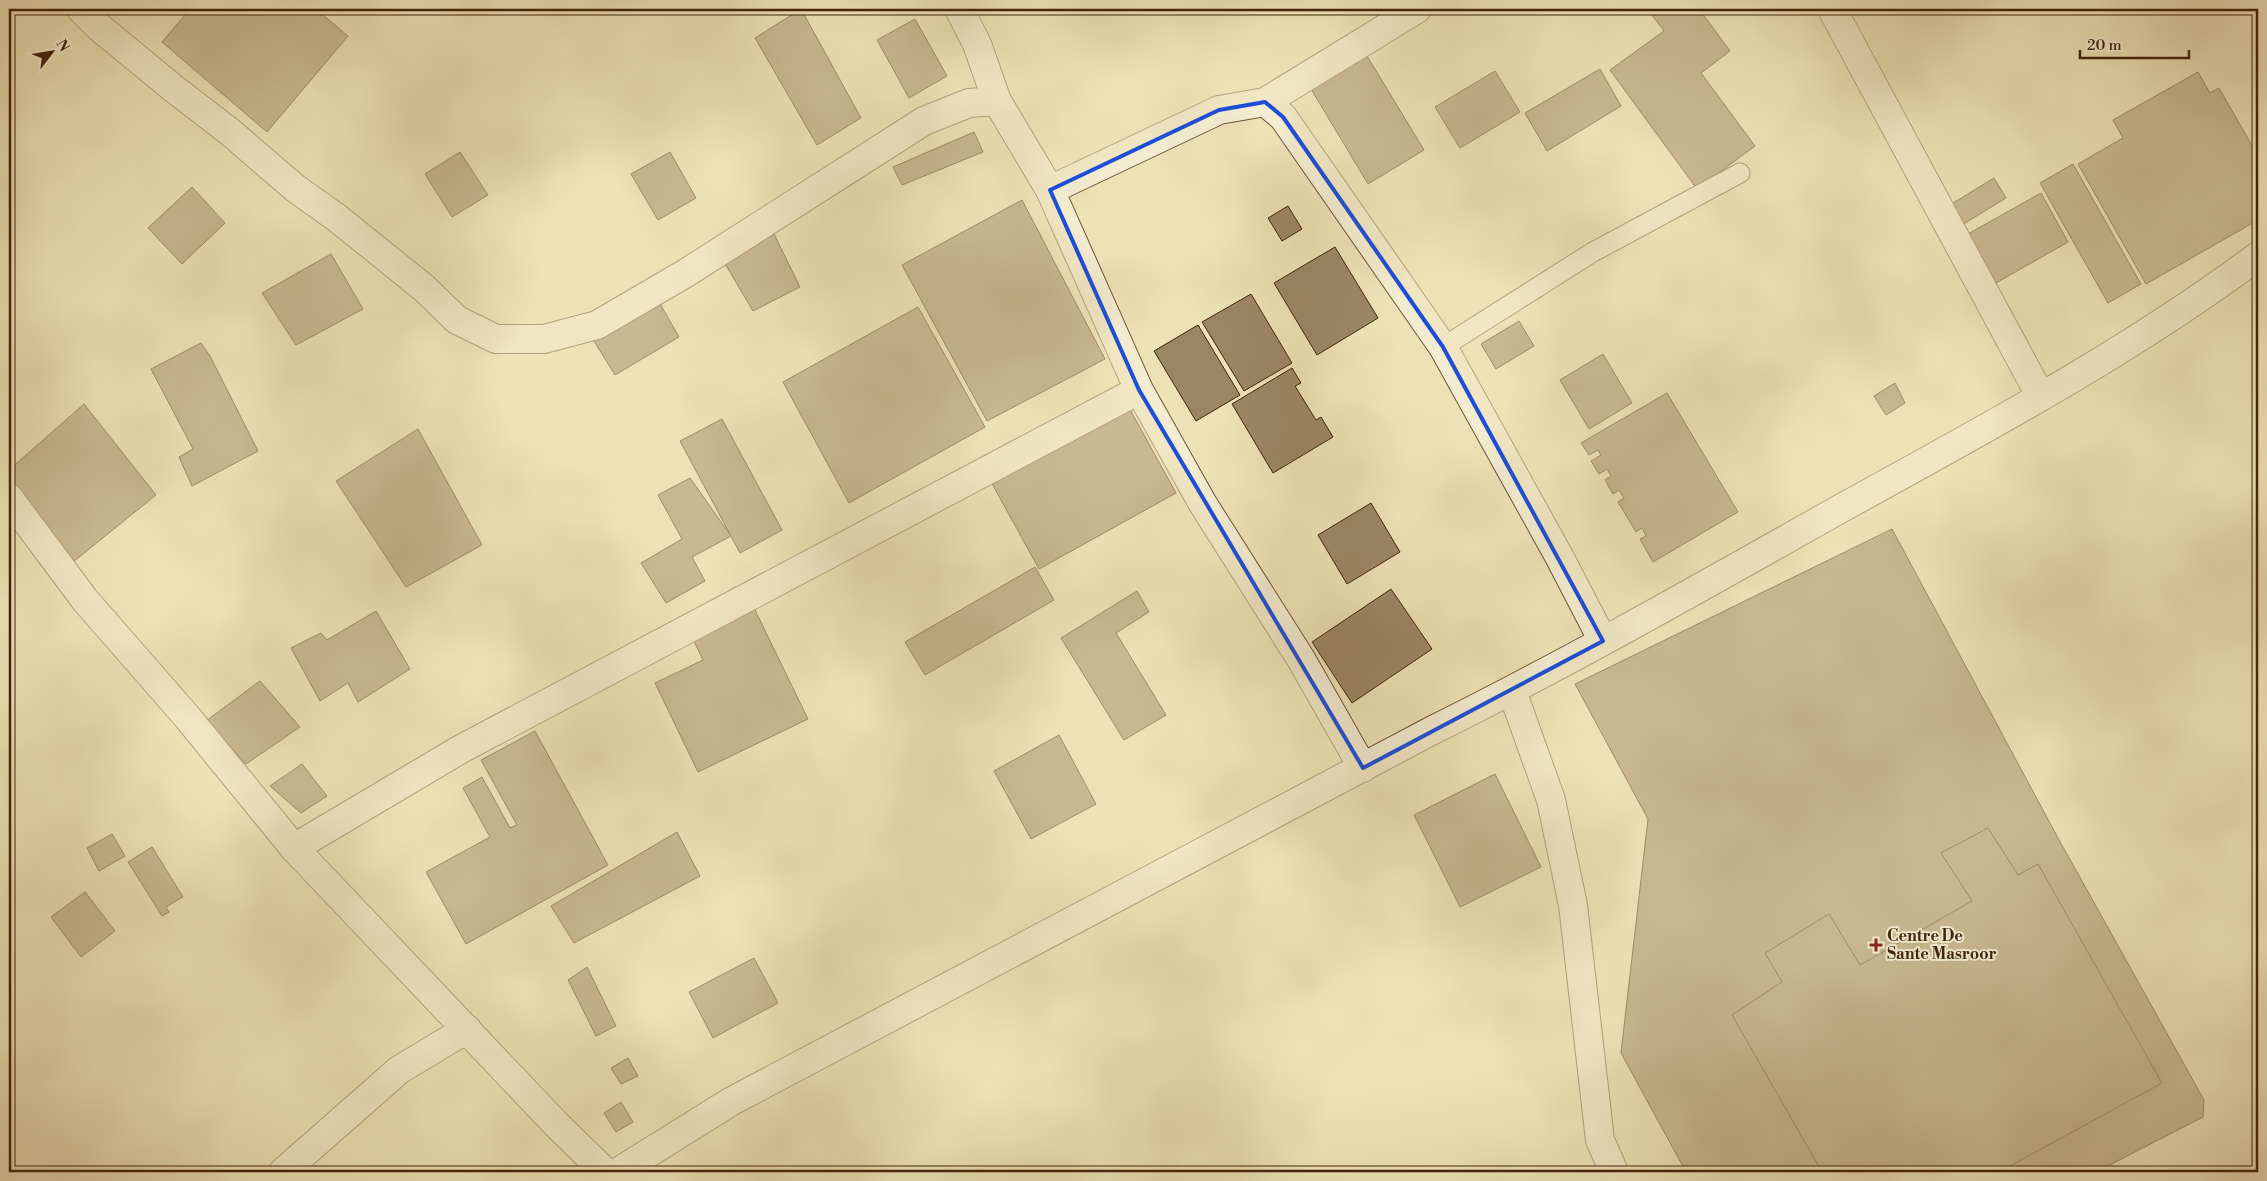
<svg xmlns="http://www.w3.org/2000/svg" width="2267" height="1181" font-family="'Libre Bodoni',serif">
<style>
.building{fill:#9b8664;stroke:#42230b}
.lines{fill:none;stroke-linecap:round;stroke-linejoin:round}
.service-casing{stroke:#6d5336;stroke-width:21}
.minor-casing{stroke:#6d5336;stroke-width:30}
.service{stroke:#f3ecd0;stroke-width:19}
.minor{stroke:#f3ecd0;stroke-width:28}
.marked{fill:none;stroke:#1d4ed8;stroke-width:4;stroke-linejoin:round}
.poi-dot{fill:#8f2418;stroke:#f3ecd0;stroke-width:2}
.labels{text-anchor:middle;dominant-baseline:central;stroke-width:4;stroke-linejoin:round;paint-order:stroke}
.poi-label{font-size:16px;font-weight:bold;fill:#42230b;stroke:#f3ecd0;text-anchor:start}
</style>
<rect width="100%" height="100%" fill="#ede2b6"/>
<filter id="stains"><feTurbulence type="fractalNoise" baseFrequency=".004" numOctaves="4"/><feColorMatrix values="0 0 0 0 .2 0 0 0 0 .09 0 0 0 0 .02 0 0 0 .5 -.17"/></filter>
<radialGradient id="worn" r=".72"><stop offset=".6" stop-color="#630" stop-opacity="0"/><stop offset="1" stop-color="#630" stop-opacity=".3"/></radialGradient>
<path class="building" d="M190,9h126l32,27 -81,96 -105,-90z
M801,9l60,109 -44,27 -62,-107z
M1658,9h41l31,42 -29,22 54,73 -58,43 -87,-119 54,-39 -13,-17z
M915,19l32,57 -38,22 -32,-58z
M1361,46l63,104 -56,34 -63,-105z
M1600,69l21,37 -74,45 -22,-38z
M1495,71l25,41 -60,36 -25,-41z
M2198,72l12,21 9,-5 39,68v64l-112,64 -68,-120 45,-26 -10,-18z
M974,132l9,20 -81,33 -9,-18z
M460,152l28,43 -36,22 -27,-43z
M670,152l26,46 -38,22 -27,-46z
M2073,164l68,120 -33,19 -68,-120z
M1994,178l12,20 -49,30 -12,-20z
M192,187l33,36 -43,41 -34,-36z
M2041,193l27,49 -72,41 -28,-49z
M1022,200l83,159 -118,62 -85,-156z
M1288,206l14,23 -20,12 -14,-23z
M773,232l27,55 -47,24 -29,-49z
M1335,247l43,71 -61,37 -43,-72z
M331,254l32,55 -67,36 -34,-52z
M1251,294l41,69 -48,28 -42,-69z
M659,302l20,35 -64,38 -21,-34z
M918,307l67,120 -136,76 -66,-121z
M1519,321l15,25 -38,23 -15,-25z
M1198,325l42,70 -44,26 -42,-70z
M201,343l9,13 48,95 -66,35 -13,-29 14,-8 -42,-80z
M1603,354l29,49 -43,26 -29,-49z
M1292,368l9,15 -6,3 21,34 5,-3 12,20 -60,36 -41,-69z
M1895,383l10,20 -19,12 -12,-19z
M1667,393l71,119 -85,50 -13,-23 6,-3 -4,-8 -6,4 -18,-30 6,-4 -5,-8 -6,4 -8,-14 6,-4 -4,-7 -8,5 -8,-13 10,-6 -3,-5 -9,5 -8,-12z
M84,404l72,91 -83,67 -64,-74v-18z
M1127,404l49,89 -137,76 -49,-89z
M722,419l60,111 -42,23 -60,-112z
M418,429l64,116 -76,42 -70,-106z
M690,478l41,58 -39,21 13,24 -39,22 -25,-40 41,-24 -24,-44z
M1371,503l29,49 -53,32 -29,-49z
M1892,529l166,309 146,262 -1,17 -107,55h-410l-65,-119 27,-234 -73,-135z
M1035,567l19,33 -129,75 -20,-33z
M1391,589l41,60 -80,54 -40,-61z
M1137,591l12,21 -33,21 50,82 -42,25 -63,-102z
M755,610l53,109 -110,53 -43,-89 48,-23 -10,-21z
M376,611l34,58 -52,33 -10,-19 -28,18 -29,-53 30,-15 6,7z
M260,681l40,46 -54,37 -40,-43z
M535,731l73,134 -142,79 -40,-72 64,-35 -27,-49 19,-11 28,51 7,-3 -36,-65z
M1059,735l37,69 -65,35 -37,-68z
M302,764l25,32 -26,17 -31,-27z
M1495,774l46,93 -81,40 -46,-92z
M1988,828l30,47 20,-11 124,219 -163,89h-177l-90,-157 50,-33 -17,-29 64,-39 31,51 112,-64 -31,-48z
M677,832l23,44 -126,67 -23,-37z
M112,834l13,22 -26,15 -12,-23z
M152,847l31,50 -17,10 3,5 -7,4 -34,-54z
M85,892l30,39 -34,26 -30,-40z
M754,958l24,45 -65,35 -24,-46z
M587,967l29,59 -20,10 -28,-56z
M628,1058l10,18 -17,8 -10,-16z
M621,1102l12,20 -17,10 -12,-19z"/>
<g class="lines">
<defs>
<path id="service" d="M1443,347l150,-95 147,-79"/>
<path id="minor" d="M81,9l19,19 73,60 57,44 65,56 42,30 87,70 33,32 39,19h48l53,-14 89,-52 238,-152 45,-18 28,-2
M959,9l18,35 20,57 53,89 89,200 64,114 98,155 62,109
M1832,9l209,388
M1265,102l152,-93
M1050,190l169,-80 46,-8 18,15 160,230 117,211 43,83
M9,498l76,102 103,118 106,130 262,276 49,48
M1512,691l39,109 22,105 27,235 14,32
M294,848l167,-99 678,-359
M283,1172l116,-102 68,-41
M618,1172l114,-71 699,-370c139,-69 274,-146 409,-222 143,-79 288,-156 418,-253"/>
</defs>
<use href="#service" class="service-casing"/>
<use href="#minor" class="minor-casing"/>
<use href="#service" class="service"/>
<use href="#minor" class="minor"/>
</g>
<path d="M0 0H2267V1181H0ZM1265,102l18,15 160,230 160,294 -240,127 -224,-378 -89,-200 169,-80z" fill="#ede2b6" fill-opacity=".55" fill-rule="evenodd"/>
<path class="marked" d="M1265,102l18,15 160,230 160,294 -240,127 -224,-378 -89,-200 169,-80z"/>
<path class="poi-dot" d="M1873.5 937.5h5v5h5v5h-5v5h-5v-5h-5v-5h5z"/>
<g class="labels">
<g class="poi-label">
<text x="1887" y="936">Centre De<tspan x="1887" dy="18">Sante Masroor</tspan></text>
</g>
</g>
<rect width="2267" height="1181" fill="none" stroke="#ede2b6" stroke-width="30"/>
<rect x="10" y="10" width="2247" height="1161" fill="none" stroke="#42230b" stroke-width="2.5"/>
<rect x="15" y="15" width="2237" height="1151" fill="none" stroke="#42230b"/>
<g transform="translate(52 52) rotate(59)" stroke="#f3ecd0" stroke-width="4" paint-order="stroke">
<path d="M0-4L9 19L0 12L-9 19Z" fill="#42230b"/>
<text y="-8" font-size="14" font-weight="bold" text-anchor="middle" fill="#42230b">N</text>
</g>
<path d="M2080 50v8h109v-8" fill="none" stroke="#42230b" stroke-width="2.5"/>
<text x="2087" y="50" font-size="15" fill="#42230b" stroke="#f3ecd0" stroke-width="4" paint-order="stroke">20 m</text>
<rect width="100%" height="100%" filter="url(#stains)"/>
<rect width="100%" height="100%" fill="url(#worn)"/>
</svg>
